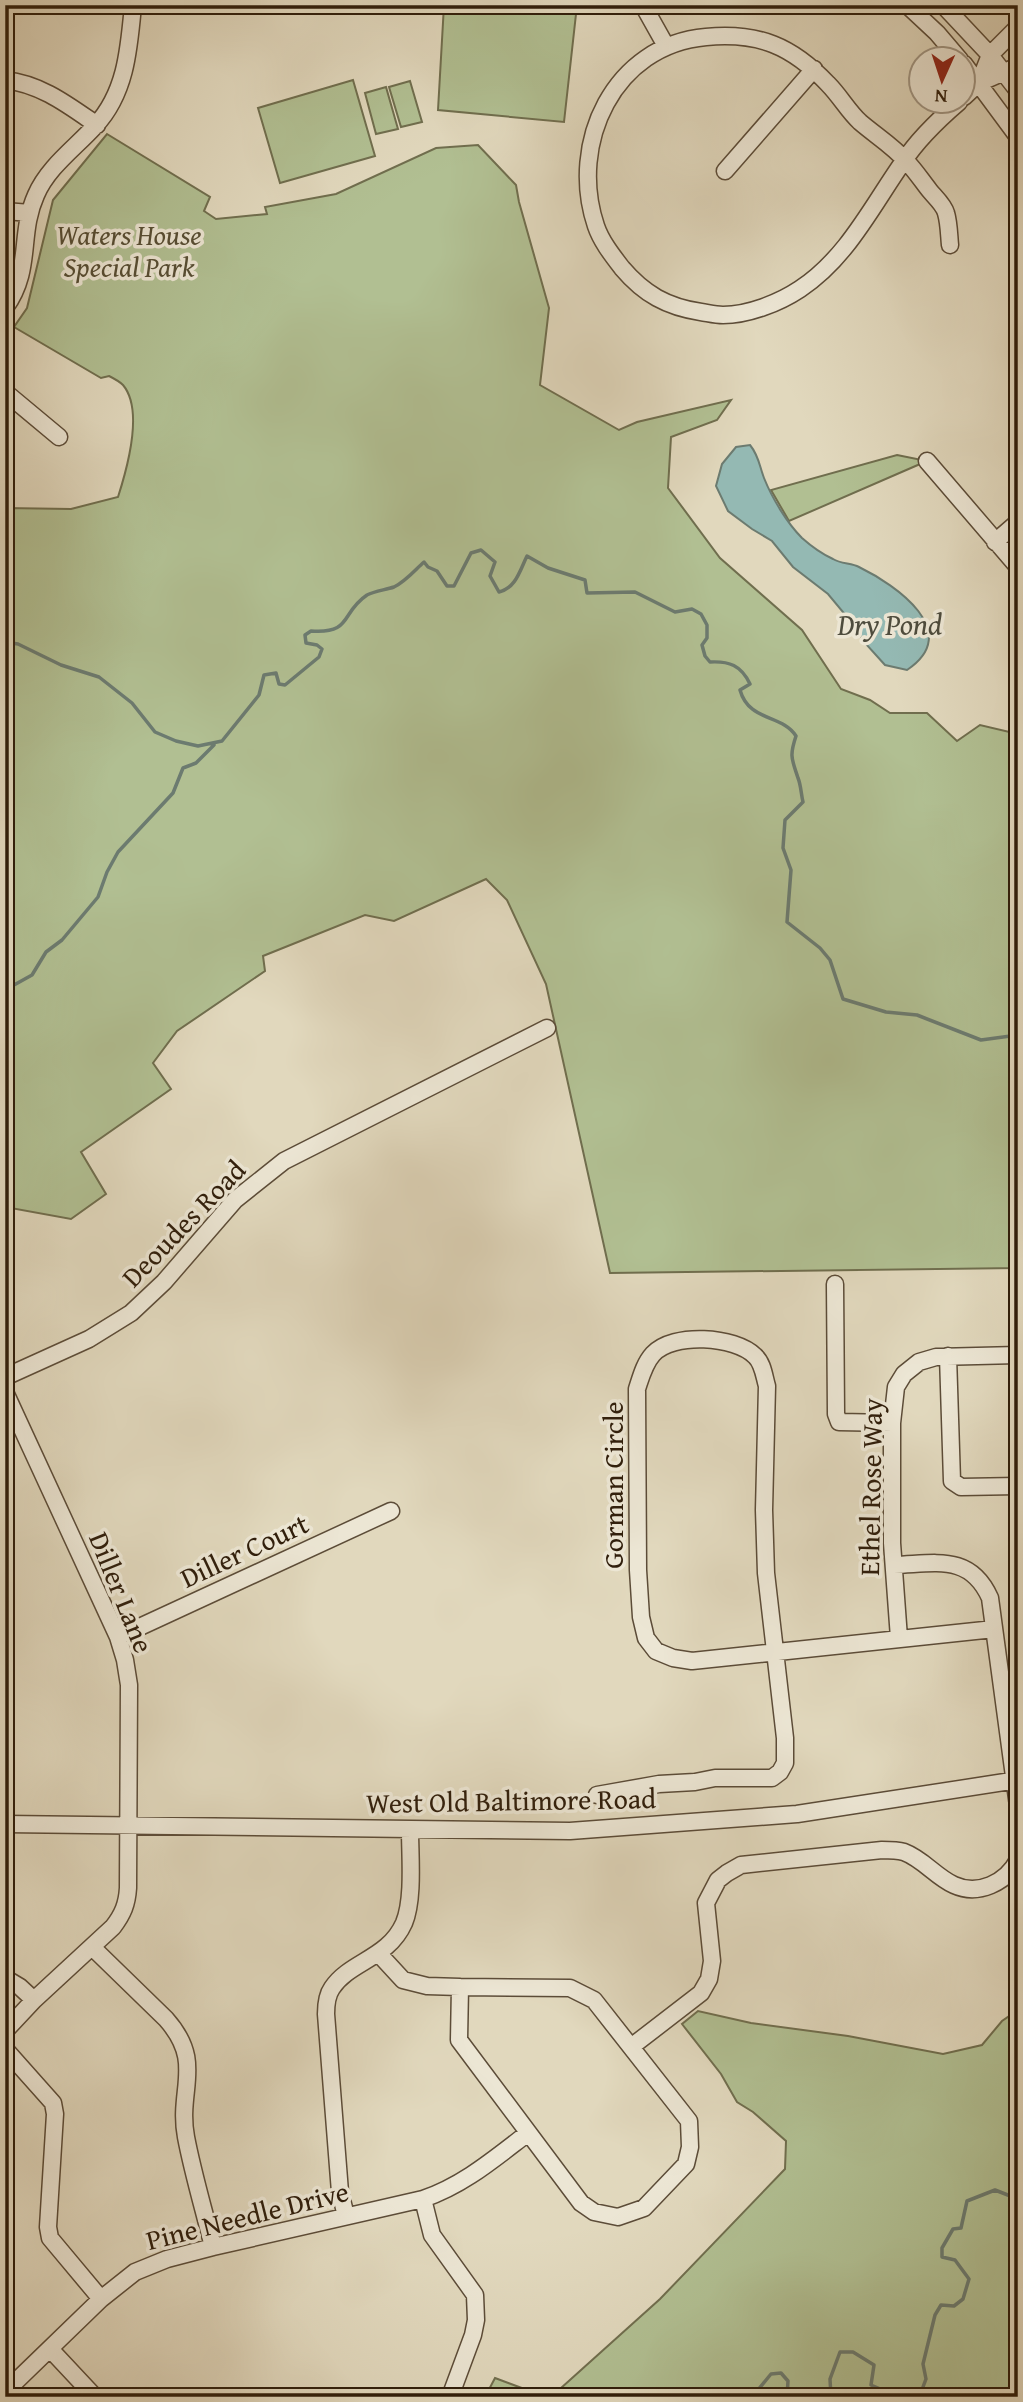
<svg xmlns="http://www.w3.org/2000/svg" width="1023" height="2402" font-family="'Gentium Book Plus',serif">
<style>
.green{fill:#b1bf92;stroke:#706e4e;stroke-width:2}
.water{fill:#94b9b3;stroke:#6c7b70;stroke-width:2}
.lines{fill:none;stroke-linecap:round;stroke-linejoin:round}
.stream{stroke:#6c7b70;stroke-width:3.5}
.minor-casing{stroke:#5c4c38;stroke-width:19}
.minor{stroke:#ece6d4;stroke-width:16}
.labels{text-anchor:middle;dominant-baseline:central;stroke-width:7;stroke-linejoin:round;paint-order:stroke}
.park-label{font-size:28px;font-style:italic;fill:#574e34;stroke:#ece6d4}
.street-label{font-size:28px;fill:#301e0b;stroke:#ece6d4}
.water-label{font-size:30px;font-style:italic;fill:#4e4c3d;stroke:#ece6d4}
</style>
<rect width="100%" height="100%" fill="#e1d8bd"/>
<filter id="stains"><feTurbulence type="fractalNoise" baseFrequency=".00286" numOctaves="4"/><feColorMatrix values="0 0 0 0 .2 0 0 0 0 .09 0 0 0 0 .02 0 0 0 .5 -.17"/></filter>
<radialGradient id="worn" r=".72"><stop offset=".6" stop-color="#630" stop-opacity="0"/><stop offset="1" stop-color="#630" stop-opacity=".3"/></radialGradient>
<path class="green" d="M444,5h133l-13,117 -126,-12z
M353,80l22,76 -95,27 -22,-75z
M410,81l12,41 -21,5 -12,-40z
M386,87l12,42 -22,5 -11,-41z
M107,134l103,63 -6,14 12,8 51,-5 -2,-7 71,-13 100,-46 42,-3 38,40 3,17 30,106 -9,77 79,45 18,-8 94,-22 -14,20 -46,17 -3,51 52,70 82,72 39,59 29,11 20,13h37l30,28 23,-16 38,9v534l-408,5 -64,-289 -39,-84 -21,-21 -92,42 -29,-6 -102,41 2,15 -88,60 -24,32 18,26 -90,63 25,42 -35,25 -66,-12v-699l66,1 47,-12c9,-28 26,-87 5,-112 -3,-3 -10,-7 -14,-9l-8,2 -87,-51 13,-19 26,-108z
M897,455l30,6 -138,60 -18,-31z
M1018,2010v387h-467l109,-98 125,-130 1,-28 -33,-29 -16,-10 -16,-28 -39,-50 16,-13 53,12 97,13 95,18 39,-9 20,-24z
M495,2378l51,19h-61z"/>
<path class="water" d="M750,445c9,11 9,20 14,33 8,20 23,45 38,60 9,8 20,16 31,21 8,5 18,4 26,8 37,18 105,65 48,103l-22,-5 -20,-22 -12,-19 -25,-30 -35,-27 -21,-26 -20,-12 -24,-18 -12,-25 6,-22 14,-17z"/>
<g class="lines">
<path class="stream" d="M5,642l13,2 43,21 38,12 33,26 23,29 21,9 22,5 24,-5 37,-46 5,-20 12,-2 3,11 6,1 34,-28 3,-8 -5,-4 -11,-2 -1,-8 6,-4c42,3 29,-18 56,-36 8,-4 18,-5 27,-8 11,-5 21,-17 30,-25l4,5 9,4 10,15h7l17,-33 10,-3 14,12 -5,14 9,16c17,-4 21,-22 28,-36l21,12 37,12 2,13 48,-1 40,20 17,-3 9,5 6,11v13l-5,7 3,11 5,6c19,-1 31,3 40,22l-10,6c9,32 42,24 56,46 -7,21 -4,23 2,42 3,7 3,16 5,24l-18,18 -2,28 8,22 -4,52 33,26 10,12 13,39 43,13 31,3 64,25 37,-5
M5,990l27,-15 14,-23 16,-12 36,-43 9,-25 11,-20 55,-59 10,-25 13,-5 18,-18
M741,2397l5,-6h11l14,-17 10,-1 7,8 -1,16
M831,2397l-1,-18 10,-27h13l21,13 -3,20 28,12
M916,2397l4,-2 6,-16 -3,-15 12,-49 6,-10 13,1 9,-7 6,-20 -14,-19 -13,-3v-9l11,-19 8,-1 6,-27 28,-11 23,9"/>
<defs>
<path id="minor" d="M643,5l23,41
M907,5l30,28 23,27
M943,5l47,50 28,36
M964,64l54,73
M5,80c36,4 63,25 92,45
M979,83l11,-28 28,-28
M964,97l15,-14 39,-17
M725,171l89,-102
M5,211l25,2
M950,245c-1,-10 -1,-22 -4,-32 -2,-8 -11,-16 -16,-22 -8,-10 -15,-21 -24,-30 -13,-15 -31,-26 -46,-39 -12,-11 -20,-26 -32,-38 -36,-38 -69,-52 -122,-47 -92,8 -138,106 -110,189 5,15 16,29 26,42 22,26 45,39 79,44 7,1 14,3 22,3 25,0 56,-12 77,-26 47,-31 72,-83 103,-127 15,-23 35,-42 56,-60
M5,308c28,-39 13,-73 31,-113 12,-28 39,-47 59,-69 31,-33 34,-77 38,-121
M5,392l54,45
M927,461l91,106
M995,542l23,-20
M835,1284l1,130 3,8 53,1
M948,1356l4,125 9,6 57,-1
M5,1377l84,-38 42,-26 33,-31 71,-82 49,-39 263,-133
M5,1392l113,245 7,23 4,25 -1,203c-1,16 -5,26 -15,39l-79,73 -29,31
M894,1565c41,-1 76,-12 96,33l28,208
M118,1637l273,-126
M899,1638l-7,-95v-120l4,-36 8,-13 15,-12 17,-5 82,-2
M597,1795l62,-11 36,-2 20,-4h57l8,-6 5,-9v-25l-19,-165 -2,-63 3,-124c-3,-10 -4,-23 -12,-30 -20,-20 -82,-24 -102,-2 -9,10 -12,23 -16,35l1,181 3,47 5,21 10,13 17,7 19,3 302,-32
M5,1824l565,7 227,-17 221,-34
M92,1947l74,72c39,44 11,70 20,118 7,37 18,73 27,110
M379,1954l24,26 24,6 33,1
M5,1978l15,9 14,13
M460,1987l110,1 24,12 95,121 1,26 -4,17 -42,44 -26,9 -24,-5 -13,-9 -122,-163z
M631,2047l70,-54 8,-14 3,-18 -6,-58 12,-23 9,-7 14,-8 141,-15c7,0 15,0 22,2 19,7 32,25 50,33 24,11 52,-2 64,-25
M5,2049l48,54 2,11 -7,113 2,11 51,61
M423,2199l9,36 43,60 1,25 -3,15 -23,62
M346,2216l-6,-24 -14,-178c0,-8 1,-19 6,-26 18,-27 56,-29 72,-65 10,-24 6,-67 6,-93
M51,2350l44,47
M5,2392l96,-93 34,-27 32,-13 46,-12 210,-48c41,-14 72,-41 105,-66"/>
</defs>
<use href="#minor" class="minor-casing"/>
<use href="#minor" class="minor"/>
</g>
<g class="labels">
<g class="park-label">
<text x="129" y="234">Waters House<tspan x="129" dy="32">Special Park</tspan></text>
</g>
<g class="street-label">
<text transform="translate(183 1223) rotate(-46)">Deoudes Road</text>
<text transform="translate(612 1485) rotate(-90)">Gorman Circle</text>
<text transform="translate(870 1487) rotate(-89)">Ethel Rose Way</text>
<text transform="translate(244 1550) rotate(-25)">Diller Court</text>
<text transform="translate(122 1592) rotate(68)">Diller Lane</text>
<text transform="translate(511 1800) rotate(-1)">West Old Baltimore Road</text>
<text transform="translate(247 2215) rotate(-14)">Pine Needle Drive</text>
</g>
<g class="water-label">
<text x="890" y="624">Dry Pond</text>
</g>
</g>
<rect width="1023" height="2402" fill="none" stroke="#e1d8bd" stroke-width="28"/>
<rect x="7" y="7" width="1009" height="2388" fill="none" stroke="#301e0b" stroke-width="3.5"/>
<rect x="14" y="14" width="995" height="2374" fill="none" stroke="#301e0b" stroke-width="2"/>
<g transform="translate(942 80) rotate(183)"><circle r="33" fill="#ece6d4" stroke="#a19684" stroke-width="2"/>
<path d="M0-5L12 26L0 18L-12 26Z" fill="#8f2418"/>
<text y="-10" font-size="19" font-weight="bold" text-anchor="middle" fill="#301e0b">N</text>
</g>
<rect width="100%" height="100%" filter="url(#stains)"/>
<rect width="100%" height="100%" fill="url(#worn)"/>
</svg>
